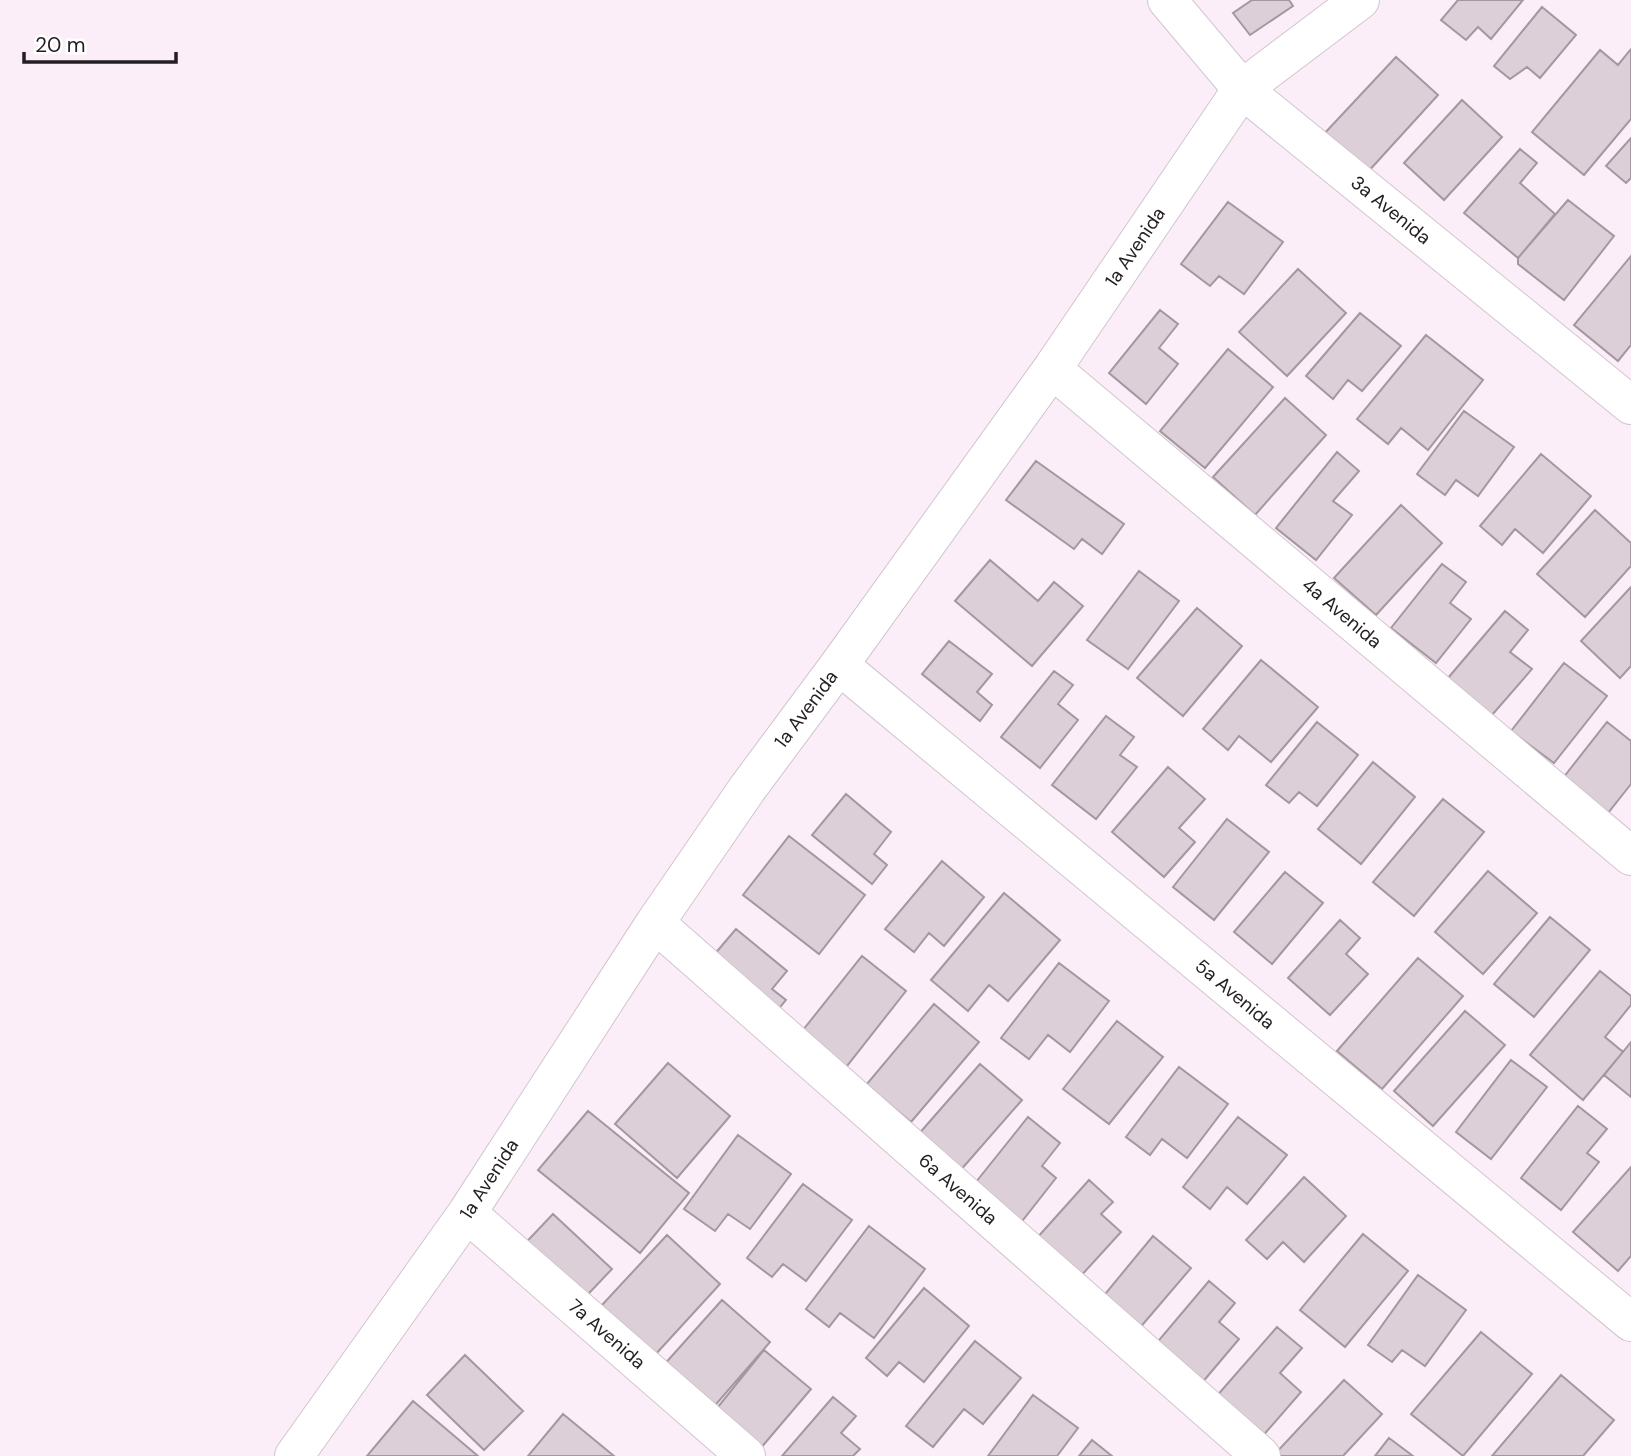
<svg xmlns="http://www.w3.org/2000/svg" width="1631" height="1456" font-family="'DM Sans',sans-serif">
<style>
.building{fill:#dccfd8;stroke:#a497a0;stroke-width:2}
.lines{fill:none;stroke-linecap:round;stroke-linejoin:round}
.minor-casing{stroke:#d2c5ce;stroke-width:40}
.minor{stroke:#fff;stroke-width:38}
.labels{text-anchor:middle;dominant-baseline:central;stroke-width:5;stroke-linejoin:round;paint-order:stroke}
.street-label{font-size:19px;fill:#231e22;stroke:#fff}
</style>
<rect width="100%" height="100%" fill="#fbeef8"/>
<path class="building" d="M1252,0h37l4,6 -43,29 -17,-22z
M1458,0h65l-32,39 -13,-12 -12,13 -25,-20z
M1542,7l34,28 -36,43 -13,-11 -17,12 -16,-13z
M1631,49v70l-47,56 -52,-43 68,-82 18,15z
M1396,57l42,38 -72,79 -43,-39z
M1462,100l40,37 -58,63 -40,-37z
M1631,138v40l-5,5 -20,-17z
M1520,149l17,14 -17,20 35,31 -37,44 -54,-45z
M1568,200l46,36 -50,64 -46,-36v-6z
M1228,202l55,40 -39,52 -25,-18 -9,10 -29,-22z
M1631,256v89l-13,16 -44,-36z
M1298,269l48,44 -59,63 -48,-44z
M1160,310l18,14 -19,24 19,16 -32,40 -37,-31z
M1360,313l41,33 -39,45 -14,-11 -15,19 -27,-23z
M1426,335l57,45 -55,70 -27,-22 -13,16 -31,-25z
M1228,349l45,38 -68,81 -45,-37z
M1285,398l41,37 -71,80 -42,-38z
M1464,411l50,36 -36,49 -22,-16 -11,15 -28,-21z
M1337,452l22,19 -26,30 19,14 -36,45 -40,-32z
M1541,454l50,42 -48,57 -28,-24 -13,16 -22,-19z
M1036,461l88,63 -22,30 -20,-15 -8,10 -68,-49z
M1401,505l41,38 -66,72 -42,-37z
M1595,510l36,33v23l-46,51 -48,-43z
M990,560l48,41 16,-19 29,24 -51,60 -77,-65z
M1442,564l24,18 -16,21 21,16 -35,44 -45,-35z
M1139,571l40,30 -51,68 -41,-29z
M1631,587v79l-11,12 -39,-37z
M1197,608l45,38 -59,70 -46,-38z
M1505,611l23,19 -18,22 22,17 -40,46 -44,-37z
M949,641l43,33 -15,18 15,13 -12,16 -58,-47z
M1261,660l57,47 -47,55 -32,-26 -11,14 -25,-21z
M1564,663l43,33 -53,67 -43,-32z
M1054,671l19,14 -15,19 20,16 -38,48 -39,-31z
M1106,716l28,21 -14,18 17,12 -41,52 -44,-34z
M1317,722l41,33 -41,51 -18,-14 -10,11 -23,-18z
M1607,722l24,19v43l-23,29 -45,-35z
M1373,762l42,35 -54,67 -43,-35z
M1168,767l37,32 -26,29 16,14 -31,35 -52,-45z
M846,794l45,38 -17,22 13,11 -15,19 -60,-49z
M1443,799l41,33 -70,84 -41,-34z
M1227,819l42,33 -55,68 -41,-33z
M789,836l76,59 -46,59 -76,-59z
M942,861l42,36 -40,49 -15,-13 -15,19 -29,-23z
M1488,871l49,42 -54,61 -48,-42z
M1285,872l38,31 -51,61 -38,-32z
M1004,893l56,47 -52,61 -19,-16 -21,26 -37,-31z
M1550,917l40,33 -56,67 -40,-33z
M1340,920l20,18 -14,16 22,20 -38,41 -42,-37z
M736,929l51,42 -15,18 14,11 -19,23 -65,-54z
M862,956l44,35 -63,80 -44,-36z
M1418,958l45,38 -81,93 -45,-38z
M1059,963l50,38 -39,51 -22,-17 -19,24 -28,-21z
M1600,971l31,25v9l-26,32 18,15 -40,48 -53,-45z
M934,1004l45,38 -68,80 -45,-37z
M1465,1011l40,34 -72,81 -39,-35z
M1117,1021l46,36 -54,67 -46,-35z
M1631,1042v55l-27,-22z
M1511,1060l36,27 -56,72 -35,-27z
M668,1063l62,53 -53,62 -62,-54z
M980,1064l42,36 -63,72 -42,-36z
M1179,1067l49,37 -41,54 -25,-19 -12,16 -24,-18z
M1578,1106l29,23 -20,24 12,9 -38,48 -40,-32z
M588,1111l101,82 -49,60 -102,-83z
M1028,1117l32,26 -18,23 14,12 -37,47 -47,-38z
M1238,1117l49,38 -40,49 -20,-17 -17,22 -27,-22z
M738,1135l53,39 -41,55 -22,-15 -13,17 -31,-22z
M1631,1167v89l-13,15 -45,-39z
M1304,1177l42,39 -42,46 -21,-20 -16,17 -21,-19z
M1089,1180l24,22 -12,12 20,18 -42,46 -43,-39z
M803,1184l49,36 -46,61 -23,-17 -11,13 -25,-19z
M553,1214l59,55 -40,42 -58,-56z
M869,1226l56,43 -51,69 -34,-25 -11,14 -23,-18z
M1363,1234l45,37 -63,76 -45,-37z
M667,1235l53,49 -77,84 -54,-49z
M1153,1236l38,32 -53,62 -37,-31z
M1418,1275l48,35 -41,56 -23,-16 -10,12 -24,-17z
M1209,1281l26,22 -16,19 20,17 -38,45 -47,-38z
M924,1288l45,38 -45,56 -25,-20 -12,14 -21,-18z
M722,1300l48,42 -59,68 -49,-43z
M1277,1327l25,21 -22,25 21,19 -40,46 -46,-40z
M1481,1332l51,42 -69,82 -52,-42z
M975,1341l46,37 -38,46 -19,-15 -31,38 -27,-21z
M764,1350l47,39 -57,67 -53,-28z
M465,1355l58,56 -39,39 -57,-55z
M1561,1375l53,45 -31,36h-91z
M1344,1380l38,34 -39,42h-70z
M1033,1395l45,33 -21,28h-69z
M833,1397l23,19 -15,17 19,16 -7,7h-71z
M413,1401l65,55h-111z
M563,1414l51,42h-86z
M1389,1438l24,18h-38z
M1092,1440l20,16h-33z"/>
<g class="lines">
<defs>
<path id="minor" d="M1167,0l75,89 389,316
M1052,369l579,487
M839,665l792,657
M655,923l606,533
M467,1213l279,243
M294,1456l173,-243 188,-290 92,-134 92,-124 213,-296 190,-280 118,-89"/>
</defs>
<use href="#minor" class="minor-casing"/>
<use href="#minor" class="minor"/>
</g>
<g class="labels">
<g class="street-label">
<text transform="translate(1391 210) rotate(39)">3a Avenida</text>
<text transform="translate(1135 247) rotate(-56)">1a Avenida</text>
<text transform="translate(1342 613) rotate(40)">4a Avenida</text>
<text transform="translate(806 709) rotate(-53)">1a Avenida</text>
<text transform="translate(1235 994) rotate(40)">5a Avenida</text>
<text transform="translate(489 1179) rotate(-57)">1a Avenida</text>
<text transform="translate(958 1189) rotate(41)">6a Avenida</text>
<text transform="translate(607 1334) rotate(41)">7a Avenida</text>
</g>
</g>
<path d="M24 52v10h152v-10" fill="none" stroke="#231e22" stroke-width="3.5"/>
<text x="35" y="52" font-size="21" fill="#231e22" stroke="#ffffff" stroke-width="5" paint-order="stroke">20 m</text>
</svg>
